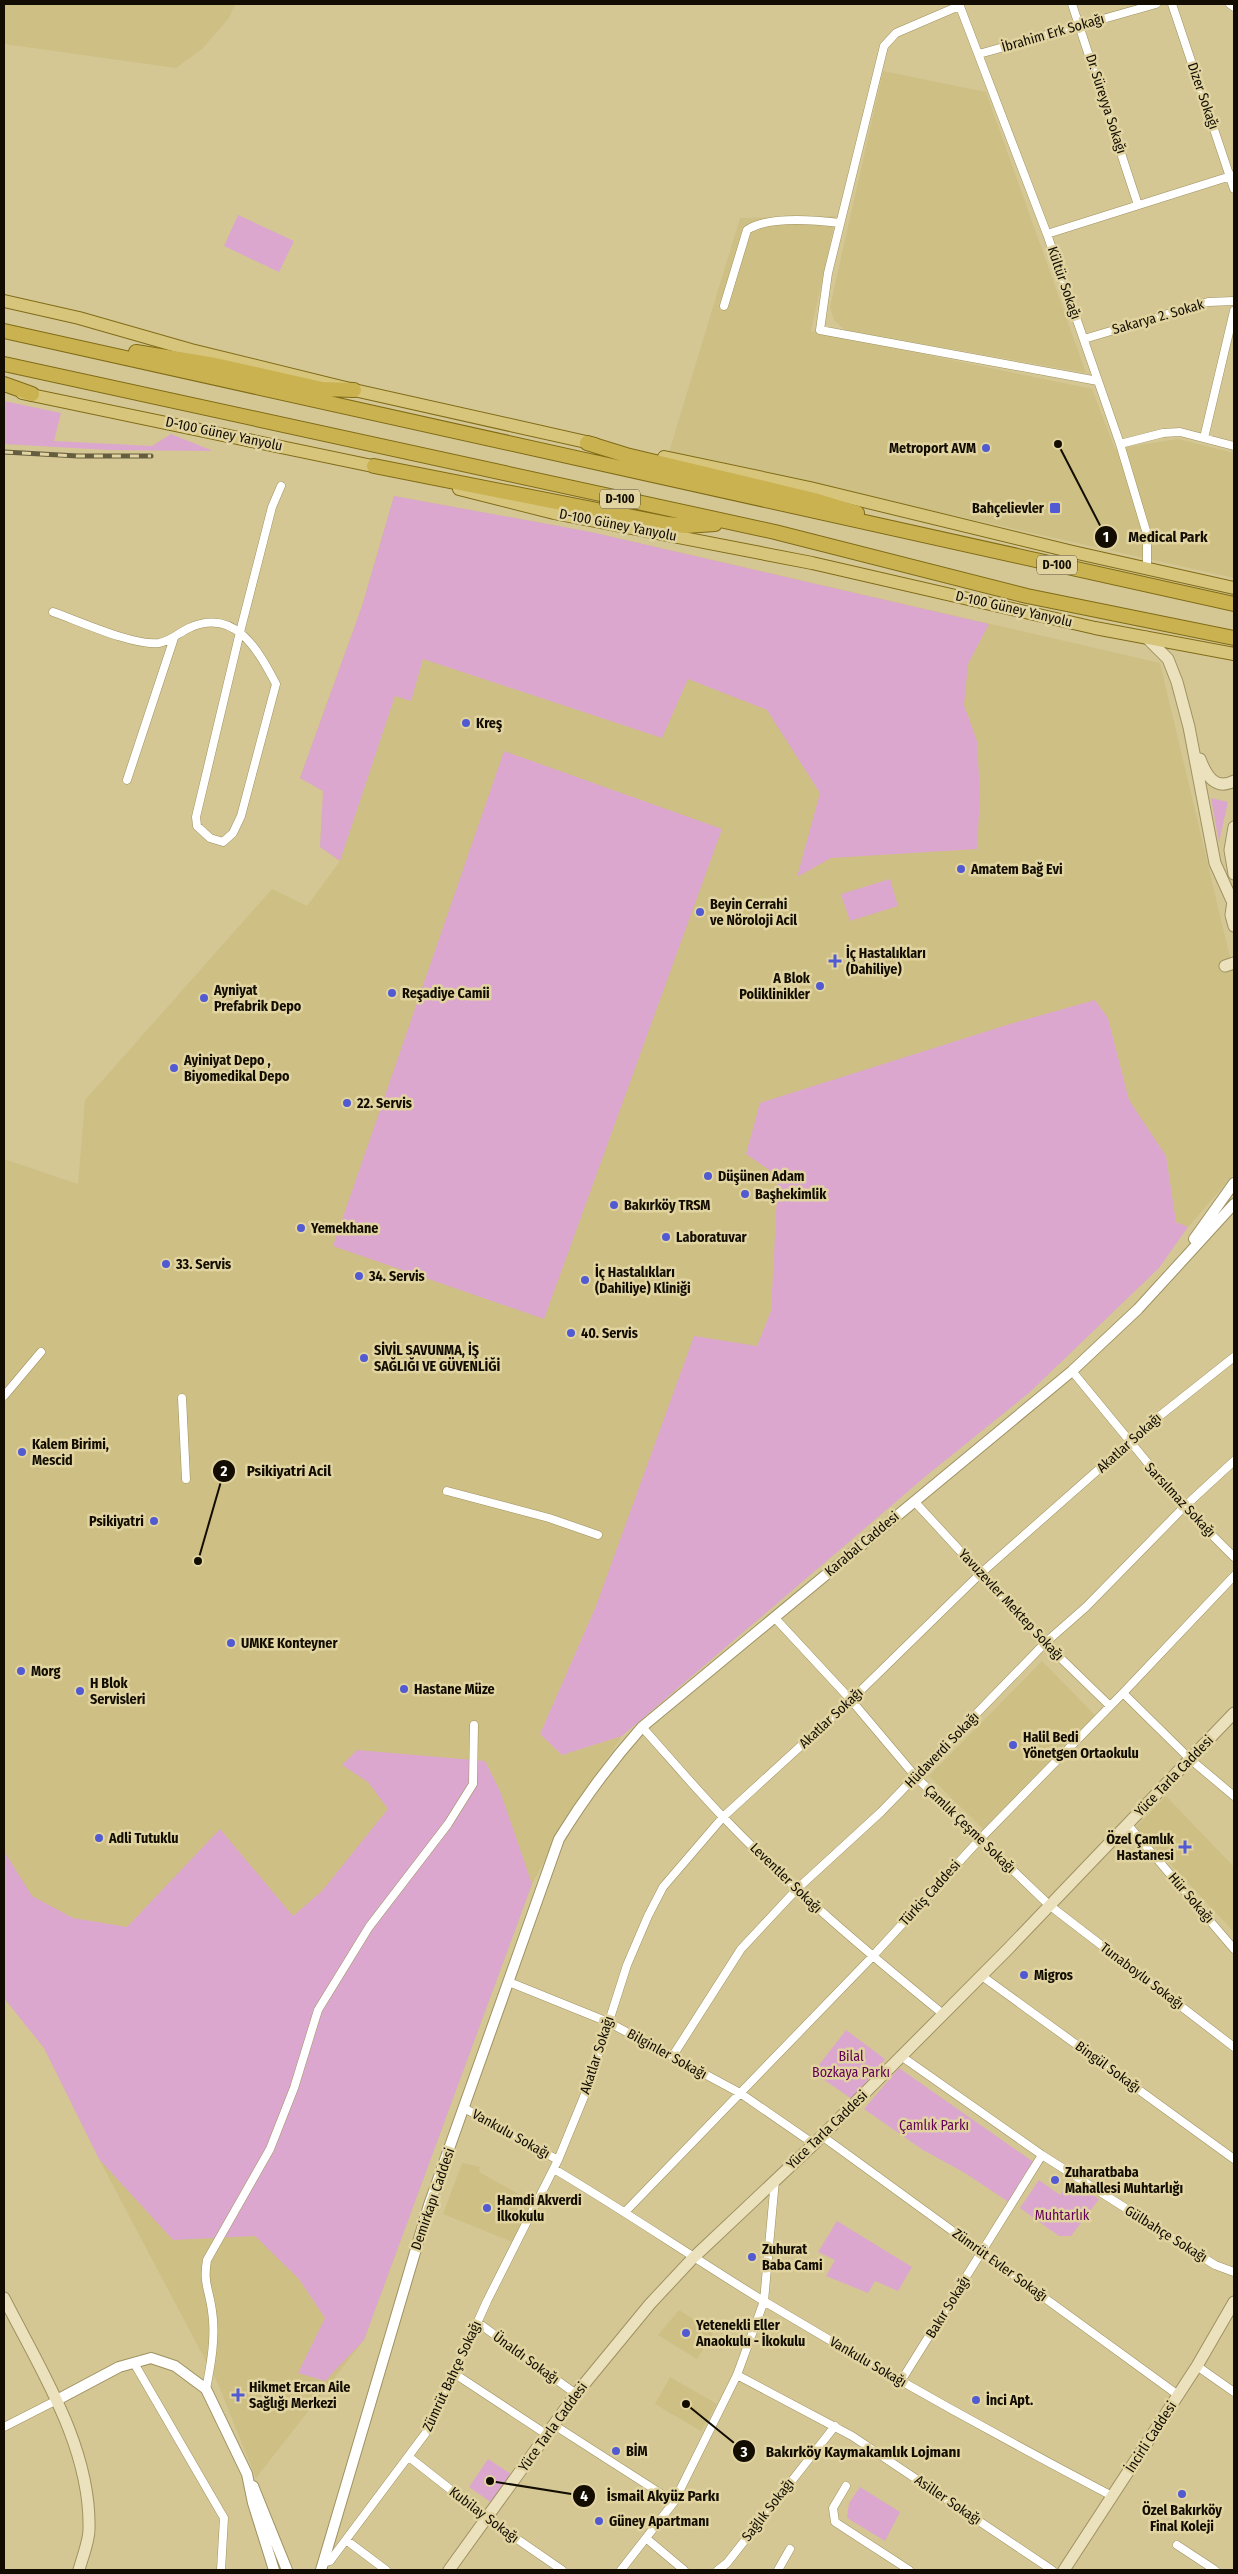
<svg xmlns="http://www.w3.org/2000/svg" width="1238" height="2574" font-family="'Fira Sans Condensed',sans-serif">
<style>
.built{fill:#cebf84}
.green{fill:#dba7ce}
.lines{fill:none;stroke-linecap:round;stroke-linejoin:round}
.minor-casing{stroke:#9f9261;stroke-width:9}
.tertiary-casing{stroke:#9f9261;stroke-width:12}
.secondary-casing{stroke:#9f9261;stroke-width:13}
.primary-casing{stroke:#806c17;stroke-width:14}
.trunk-casing{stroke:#806c17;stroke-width:16}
.minor{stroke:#fff;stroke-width:8}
.tertiary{stroke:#fff;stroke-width:10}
.secondary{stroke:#ebe2bd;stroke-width:11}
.primary{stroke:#d7c57c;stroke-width:12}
.trunk{stroke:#cab250;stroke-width:14}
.rail-casing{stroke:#655d3f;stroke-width:5}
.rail{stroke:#e1d4a1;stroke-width:3;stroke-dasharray:9;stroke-linecap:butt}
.poi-dot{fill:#515ad0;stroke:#e1d4a1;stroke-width:2}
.labels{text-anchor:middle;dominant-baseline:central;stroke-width:5;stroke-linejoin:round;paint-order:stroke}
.shield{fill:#e1d4a1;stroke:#504930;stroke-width:1}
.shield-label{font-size:12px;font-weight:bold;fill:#120d00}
.street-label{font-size:14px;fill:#120d00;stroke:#e1d4a1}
.poi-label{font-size:14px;font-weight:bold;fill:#120d00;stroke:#e1d4a1;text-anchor:start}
.park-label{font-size:14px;fill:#630157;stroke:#e1d4a1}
.leader{fill:none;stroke:#120d00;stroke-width:2}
.callout-dot{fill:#120d00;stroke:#e1d4a1;stroke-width:2}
.mark-label{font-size:15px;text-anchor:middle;font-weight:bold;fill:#fff}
.callout-label{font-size:15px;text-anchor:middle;font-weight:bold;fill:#120d00;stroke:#e1d4a1;stroke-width:5;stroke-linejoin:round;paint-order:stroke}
</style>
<rect width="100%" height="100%" fill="#d4c794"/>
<path class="built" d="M4,4h231l-6,14 -27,31 -26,19 -172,-24z
M883,71l103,21 100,281 -241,-43 -11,-10 -4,-13z
M836,216l-25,115 281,58 23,60 63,-10 56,14v125l-565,-126 71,-234z
M394,496l197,36 569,131 74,311v200l-46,53 -12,-5 -10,-66 -37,-56 -21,-82 -330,158 -7,135 -14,35 -161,260 -56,128 22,21 60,-19 -51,76 -39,72 -168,456 -108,138 -38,-94 -119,-225 -55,-111 -40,-50v-839l74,25 7,-84 187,-211 35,17 33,-45 -20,-14 3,-56 -23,-13 62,-172z
M1042,1661l53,54 -112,114 -54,-53z
M1166,1796l68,71 -1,64 -97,-104z
M462,2163l18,4 -1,5 52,29 -16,42 -72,-29z
M679,2310l35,22 -17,27 -39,-24z
M670,2377l47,27 -16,27 -46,-27z"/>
<path class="green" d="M238,215l56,26 -15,31 -55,-26z
M4,401l57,12 -7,28 98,5 19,-12 42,17 -104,-1 -105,-6z
M394,496l197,36 398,92 -21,40 -4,41 13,36 3,54 -3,54 -146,9 -34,19 23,-84 -53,-83 -79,-31 -26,59 -239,-79 -12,42 -16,-5 -55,165 -20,-14 3,-56 -23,-13 62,-172z
M504,751l218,78 -178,490 -211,-73z
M1211,798l17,4 -9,40z
M890,879l8,27 -48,15 -9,-27z
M1095,1000l13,18 21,82 37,56 10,66 12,5 -29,41 -129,124 -104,84 -304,260 -60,19 -22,-21 56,-128 98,-270 63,10 14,-35 7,-135 -32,-22 14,-51 250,-79z
M357,1750l128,11 15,30 32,93 -168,456 -39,41 -27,-8 27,-55 -26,-39 -44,-43 -82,4 -74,-81 -55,-111 -40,-50v-147l28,45 41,22 54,9 93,-98 73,87 29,-25 66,-82 -20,-27 -26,-17z
M846,2030l39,29 -33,40 -35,-24 2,-10z
M899,2068l136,95 -25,40 -45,-30 -42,-23 -59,-41z
M1039,2180l21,15 11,-15 28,19 -28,37h-12l-39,-28z
M837,2221l75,46 -14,24 -23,-10 -7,12 -42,-17 9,-16 -17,-8z
M488,2459l23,15 -19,29 -23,-16z
M860,2487l40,25 -15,29 -38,-23 2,-15z"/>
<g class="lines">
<defs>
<path id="minor" d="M959,4l88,230 73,210 27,90v34
M1072,4l66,201
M1172,4l62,185
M1230,4l4,3
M959,6l-63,27 -12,13 -56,227 -8,57 278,51
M979,54l177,-50
M1047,234l187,-59
M724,306l23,-76c21,-14 68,-10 93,-7
M1084,339l124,-37 26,-1
M1204,438l30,-127
M1120,444l43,-11 17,-1 54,14
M53,612c26,9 80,34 106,31 12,-2 19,-10 30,-15 46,-21 69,22 87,56l-35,132 -8,17 -10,9 -13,-4 -13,-12 -1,-9 44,-185 32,-125 9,-21
M127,780l47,-142
M1072,1371l112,136 50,50
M4,1396l37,-44
M182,1398l4,81
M447,1491l102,27 49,17
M914,1501l131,142 65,63
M774,1617l77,83 65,77 133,128 185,142
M1123,1693l67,66 44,37
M642,1727c27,30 53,61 81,90 69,72 144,135 220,197
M1128,1825l106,124
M982,1976l252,183
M509,1982l99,40 132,71 74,51
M901,2056l141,99 173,110 19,7
M672,2057l69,-108 56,-60 84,-77 164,-169 41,-36 98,-100 50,-46
M464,2108l94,52
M822,2136l356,259
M554,2169c71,42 138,88 208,131 115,69 232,134 350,196
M626,2211l246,-254 108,-118 143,-146 111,-117
M477,2322l99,72
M134,2363l90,155 -3,52
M1197,2366l37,26
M455,2374l91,60
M737,2375l115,61 200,134
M901,2381l141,-226
M206,2389c5,-25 10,-53 6,-78 -3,-22 -9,-28 -5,-51l63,-111 24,-61 24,-78 51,-83 79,-103 25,-40 1,-59
M554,2425l120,77
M4,2427l51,-26
M409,2457l79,62 74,51
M846,2486l-13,22 2,14 74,48
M647,2539l37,31
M346,2540l40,30
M1177,2545l38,25
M323,2563l7,-2 95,-127 14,-26 48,-107 71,-141 30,-73 39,-122 21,-49 15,-29 60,-70 128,-117 129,-126 177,-156 77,-61
M621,2570l53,-68 63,-127 27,-74 11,-121
M718,2570l9,-7 108,-137
M778,2570l12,-21"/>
<path id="tertiary" d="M1194,1239l40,-56
M55,2401l64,-34 32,-9 24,8 31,23 41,85 6,29 21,67
M253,2486l34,84
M321,2570l108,-365 130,-366c24,-39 52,-77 83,-112l430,-356 66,-62 96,-105"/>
<path id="secondary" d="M1146,637l22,22 9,23 12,45 26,136 19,42
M1200,759c6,16 15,32 34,22
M1234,827l-4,23 4,24
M1233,901l-2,14 3,11
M1225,966l9,-3
M4,2298c36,71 87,149 85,231 0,13 -7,29 -10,41
M449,2570l127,-176 74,-90 43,-46 121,-114 194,-195 226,-236
M1064,2570l133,-204 37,-64"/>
<path id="primary" d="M4,301l75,17 112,32 163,40 241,54
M22,393l360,75
M664,457l146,31 263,64 161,36
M459,489l95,24 258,50 283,65 139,26"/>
<path id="trunk" d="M4,331l1230,273
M136,352l79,13 107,24 32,1
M4,364l771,168 252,64 207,42
M4,384l28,10
M587,443l39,12 188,45 43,13
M374,466l294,58 17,2 30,-2"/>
</defs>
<use href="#minor" class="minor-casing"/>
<use href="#tertiary" class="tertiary-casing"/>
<use href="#secondary" class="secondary-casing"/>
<use href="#primary" class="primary-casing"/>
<use href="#trunk" class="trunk-casing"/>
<use href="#minor" class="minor"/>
<use href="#tertiary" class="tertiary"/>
<use href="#secondary" class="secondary"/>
<use href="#primary" class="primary"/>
<use href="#trunk" class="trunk"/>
<defs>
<path id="rail" d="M4,452l74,4h73"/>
</defs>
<use href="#rail" class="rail-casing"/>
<use href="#rail" class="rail"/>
</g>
<g class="poi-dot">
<circle cx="986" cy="448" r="5"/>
<rect x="1049" y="502" width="12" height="12" rx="2.5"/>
<circle cx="466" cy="723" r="5"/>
<circle cx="961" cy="869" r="5"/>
<circle cx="700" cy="912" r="5"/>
<path d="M832.5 953.5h5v5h5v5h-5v5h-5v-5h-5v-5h5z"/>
<circle cx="820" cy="986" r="5"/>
<circle cx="392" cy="993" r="5"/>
<circle cx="204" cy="998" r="5"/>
<circle cx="174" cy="1068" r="5"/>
<circle cx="347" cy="1103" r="5"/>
<circle cx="708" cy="1176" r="5"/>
<circle cx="745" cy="1194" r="5"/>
<circle cx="614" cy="1205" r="5"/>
<circle cx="301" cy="1228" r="5"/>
<circle cx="666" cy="1237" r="5"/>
<circle cx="166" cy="1264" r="5"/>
<circle cx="359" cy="1276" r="5"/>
<circle cx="585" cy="1280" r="5"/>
<circle cx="571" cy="1333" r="5"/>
<circle cx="364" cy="1358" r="5"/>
<circle cx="22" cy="1452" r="5"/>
<circle cx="154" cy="1521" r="5"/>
<circle cx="231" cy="1643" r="5"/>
<circle cx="21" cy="1671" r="5"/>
<circle cx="404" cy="1689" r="5"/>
<circle cx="80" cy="1691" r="5"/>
<circle cx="1013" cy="1745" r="5"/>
<circle cx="99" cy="1838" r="5"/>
<path d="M1182.5 1839.5h5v5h5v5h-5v5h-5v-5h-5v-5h5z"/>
<circle cx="1024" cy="1975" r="5"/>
<circle cx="1055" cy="2180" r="5"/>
<circle cx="487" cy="2208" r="5"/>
<circle cx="752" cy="2257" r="5"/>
<circle cx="686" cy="2333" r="5"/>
<path d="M235.5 2387.5h5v5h5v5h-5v5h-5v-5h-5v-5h5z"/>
<circle cx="976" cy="2400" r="5"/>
<circle cx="616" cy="2451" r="5"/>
<circle cx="1182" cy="2494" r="5"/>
<circle cx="599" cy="2521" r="5"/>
</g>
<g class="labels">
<g class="shield">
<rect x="600" y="489.5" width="40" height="19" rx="4"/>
<rect x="1037" y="555.5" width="40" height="19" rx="4"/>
</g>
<g class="shield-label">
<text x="620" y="499">D-100</text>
<text x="1057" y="565">D-100</text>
</g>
<g class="street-label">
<text transform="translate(1053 33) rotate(-16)">İbrahim Erk Sokağı</text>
<text transform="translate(1203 96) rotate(71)">Dizer Sokağı</text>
<text transform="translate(1106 104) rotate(72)">Dr. Süreyya Sokağı</text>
<text transform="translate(1064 283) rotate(71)">Kültür Sokağı</text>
<text transform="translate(1158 317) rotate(-16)">Sakarya 2. Sokak</text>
<text transform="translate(224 434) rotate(12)">D-100 Güney Yanyolu</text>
<text transform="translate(618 525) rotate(11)">D-100 Güney Yanyolu</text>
<text transform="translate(1014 609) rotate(13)">D-100 Güney Yanyolu</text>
<text transform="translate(1129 1443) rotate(-42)">Akatlar Sokağı</text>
<text transform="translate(1180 1500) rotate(47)">Sarsılmaz Sokağı</text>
<text transform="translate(862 1544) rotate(-40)">Karabal Caddesi</text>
<text transform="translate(1011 1605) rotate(47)">Yavuzevler Mektep Sokağı</text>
<text transform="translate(831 1718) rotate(-43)">Akatlar Sokağı</text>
<text transform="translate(942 1750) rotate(-46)">Hüdaverdi Sokağı</text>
<text transform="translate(1174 1776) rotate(-46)">Yüce Tarla Caddesi</text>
<text transform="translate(970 1829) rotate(44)">Çamlık Çeşme Sokağı</text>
<text transform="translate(786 1878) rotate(44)">Leventler Sokağı</text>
<text transform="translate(930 1893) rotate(-48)">Türkiş Caddesi</text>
<text transform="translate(1191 1898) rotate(49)">Hür Sokağı</text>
<text transform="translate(1142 1976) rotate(37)">Tunaboylu Sokağı</text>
<text transform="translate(667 2054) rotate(29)">Bilginler Sokağı</text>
<text transform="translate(597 2055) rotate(-72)">Akatlar Sokağı</text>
<text transform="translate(1108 2067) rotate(36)">Bingül Sokağı</text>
<text transform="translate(827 2130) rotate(-44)">Yüce Tarla Caddesi</text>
<text transform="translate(511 2134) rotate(29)">Vankulu Sokağı</text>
<text transform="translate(433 2199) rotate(-71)">Demirkapı Caddesi</text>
<text transform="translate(1166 2234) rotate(32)">Gülbahçe Sokağı</text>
<text transform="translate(1000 2265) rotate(36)">Zümrüt Evler Sokağı</text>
<text transform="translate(948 2307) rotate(-58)">Bakır Sokağı</text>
<text transform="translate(526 2358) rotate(36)">Ünaldı Sokağı</text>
<text transform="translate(868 2362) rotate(30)">Vankulu Sokağı</text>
<text transform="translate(452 2376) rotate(-65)">Zümrüt Bahçe Sokağı</text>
<text transform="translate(553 2427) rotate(-54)">Yüce Tarla Caddesi</text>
<text transform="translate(1151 2437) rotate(-57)">İncirli Caddesi</text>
<text transform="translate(948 2500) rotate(34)">Asiller Sokağı</text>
<text transform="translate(768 2510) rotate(-52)">Sağlık Sokağı</text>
<text transform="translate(484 2515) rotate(37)">Kubilay Sokağı</text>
</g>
<g class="poi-label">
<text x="976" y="448" text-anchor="end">Metroport AVM</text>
<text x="1044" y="508" text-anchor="end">Bahçelievler</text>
<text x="476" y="723">Kreş</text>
<text x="971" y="869">Amatem Bağ Evi</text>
<text x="710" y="904">Beyin Cerrahi<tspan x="710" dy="16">ve Nöroloji Acil</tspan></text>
<text x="846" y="953">İç Hastalıkları<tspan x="846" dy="16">(Dahiliye)</tspan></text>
<text x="810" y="978" text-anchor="end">A Blok<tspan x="810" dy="16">Poliklinikler</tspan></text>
<text x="214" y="990">Ayniyat<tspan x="214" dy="16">Prefabrik Depo</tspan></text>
<text x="402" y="993">Reşadiye Camii</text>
<text x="184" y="1060">Ayiniyat Depo ,<tspan x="184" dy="16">Biyomedikal Depo</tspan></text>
<text x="357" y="1103">22. Servis</text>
<text x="718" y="1176">Düşünen Adam</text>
<text x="755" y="1194">Başhekimlik</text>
<text x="624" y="1205">Bakırköy TRSM</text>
<text x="311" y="1228">Yemekhane</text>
<text x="676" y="1237">Laboratuvar</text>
<text x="176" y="1264">33. Servis</text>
<text x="595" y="1272">İç Hastalıkları<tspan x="595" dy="16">(Dahiliye) Kliniği</tspan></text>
<text x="369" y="1276">34. Servis</text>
<text x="581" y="1333">40. Servis</text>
<text x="374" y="1350">SİVİL SAVUNMA, İŞ<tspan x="374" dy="16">SAĞLIĞI VE GÜVENLİĞİ</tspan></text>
<text x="32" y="1444">Kalem Birimi,<tspan x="32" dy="16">Mescid</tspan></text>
<text x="144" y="1521" text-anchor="end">Psikiyatri</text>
<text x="241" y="1643">UMKE Konteyner</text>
<text x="31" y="1671">Morg</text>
<text x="90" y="1683">H Blok<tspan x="90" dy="16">Servisleri</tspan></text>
<text x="414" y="1689">Hastane Müze</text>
<text x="1023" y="1737">Halil Bedi<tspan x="1023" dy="16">Yönetgen Ortaokulu</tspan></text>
<text x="109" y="1838">Adli Tutuklu</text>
<text x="1174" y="1839" text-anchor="end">Özel Çamlık<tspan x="1174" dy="16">Hastanesi</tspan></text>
<text x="1034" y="1975">Migros</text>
<text x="1065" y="2172">Zuharatbaba<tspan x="1065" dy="16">Mahallesi Muhtarlığı</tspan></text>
<text x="497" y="2200">Hamdi Akverdi<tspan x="497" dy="16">İlkokulu</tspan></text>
<text x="762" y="2249">Zuhurat<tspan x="762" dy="16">Baba Cami</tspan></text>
<text x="696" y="2325">Yetenekli Eller<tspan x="696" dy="16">Anaokulu - İkokulu</tspan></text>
<text x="249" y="2387">Hikmet Ercan Aile<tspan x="249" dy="16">Sağlığı Merkezi</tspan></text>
<text x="986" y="2400">İnci Apt.</text>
<text x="626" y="2451">BİM</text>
<text x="1182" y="2510" text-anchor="middle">Özel Bakırköy<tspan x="1182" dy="16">Final Koleji</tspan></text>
<text x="609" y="2521">Güney Apartmanı</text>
</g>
<g class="park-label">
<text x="851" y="2056">Bilal<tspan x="851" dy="16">Bozkaya Parkı</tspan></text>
<text x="934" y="2125">Çamlık Parkı</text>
<text x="1062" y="2215">Muhtarlık</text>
</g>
</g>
<path class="leader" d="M1058 444L1106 537M198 1561L224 1471M686 2404L744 2451M490 2481L584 2496"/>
<g class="callout-dot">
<circle cx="1058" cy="444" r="5"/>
<circle cx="198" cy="1561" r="5"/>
<circle cx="686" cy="2404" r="5"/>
<circle cx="490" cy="2481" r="5"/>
<circle cx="1106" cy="537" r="12"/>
<circle cx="224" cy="1471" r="12"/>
<circle cx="744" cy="2451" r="12"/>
<circle cx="584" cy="2496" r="12"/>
</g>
<g class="mark-label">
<text x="1106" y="542">1</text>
<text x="224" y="1476">2</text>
<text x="744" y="2457">3</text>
<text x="584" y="2501">4</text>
</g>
<g class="callout-label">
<text x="1168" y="542">Medical Park</text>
<text x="289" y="1476">Psikiyatri Acil</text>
<text x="863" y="2457">Bakırköy Kaymakamlık Lojmanı</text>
<text x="663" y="2501">İsmail Akyüz Parkı</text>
</g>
<rect width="1238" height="2574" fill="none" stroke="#120d00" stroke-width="10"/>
</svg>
